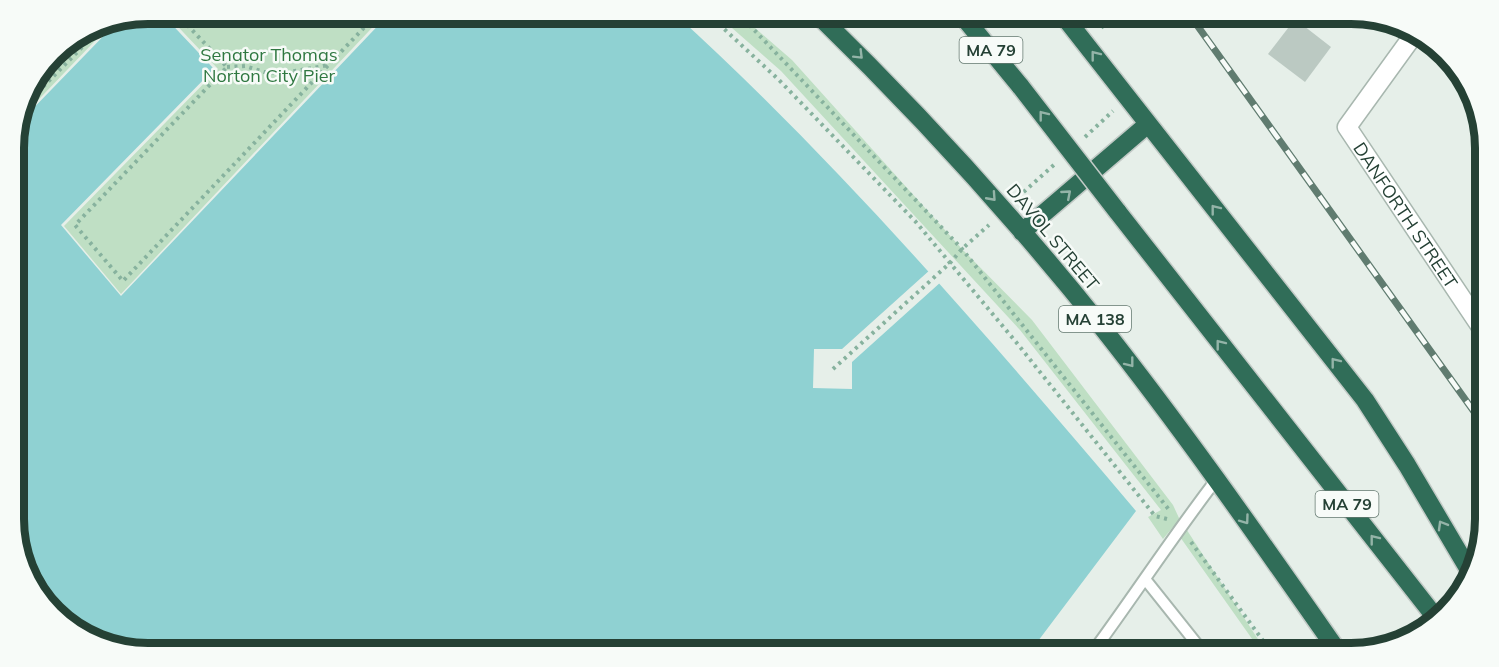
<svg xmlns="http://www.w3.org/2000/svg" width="1499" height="667" font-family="Mulish,sans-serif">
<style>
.green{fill:#bfdfc4}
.water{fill:#8fd1d2}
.pier{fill:#e6efe9}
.building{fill:#bbc9c2}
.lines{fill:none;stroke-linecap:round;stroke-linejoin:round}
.lane-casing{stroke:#a8b7af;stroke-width:14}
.street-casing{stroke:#a8b7af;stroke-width:21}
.highway-casing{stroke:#c2cac6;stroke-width:21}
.path{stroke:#87b29e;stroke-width:4;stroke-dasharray:3 4.5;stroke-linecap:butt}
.lane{stroke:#fff;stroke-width:10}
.street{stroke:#fff;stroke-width:18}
.highway{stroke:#306d58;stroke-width:18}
.rail-casing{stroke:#607c70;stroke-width:7}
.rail{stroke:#f7fbf8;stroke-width:4.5;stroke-dasharray:14;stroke-linecap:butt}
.highway-bridge-casing{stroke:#c2cac6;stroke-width:21;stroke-linecap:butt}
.highway-bridge{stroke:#306d58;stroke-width:18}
.oneway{stroke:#94b4a8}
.labels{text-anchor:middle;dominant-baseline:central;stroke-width:5;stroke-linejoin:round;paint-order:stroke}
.shield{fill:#f7fbf8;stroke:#647970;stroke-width:1.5}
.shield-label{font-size:16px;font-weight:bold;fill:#254135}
.park-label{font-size:18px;fill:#2f7841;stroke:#f7fbf8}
.street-label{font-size:18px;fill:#254135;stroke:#f7fbf8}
.rim{fill:none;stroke:#254135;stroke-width:8}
</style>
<rect width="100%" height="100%" fill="#e6efe9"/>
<path class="green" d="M166,14h219l-264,280 -57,-68 154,-157z
M716,14h23l53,46 170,189 70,71 141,185 6,13 88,135h-5l-89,-126 -10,12 -15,-22 13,-7 -141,-180 -239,-259z
M115,20l-96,100 8,-31 32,-42 38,-23z"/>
<path class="water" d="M148,14h14l52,55 -153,156 60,71 268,-282h286c167,152 315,325 461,497l-107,142h-881l-52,-10 -55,-42 -26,-64 -1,-398 4,-15 102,-105z"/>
<path class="pier" d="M931,269l11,12 -90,81v27l-39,-1 1,-39h28z"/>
<path class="building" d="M1295,19l36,28 -26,35 -37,-28z"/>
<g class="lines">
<defs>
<path id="lane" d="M1145,579l59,74
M1092,653c42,-57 81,-117 124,-173"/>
<g id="street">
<path id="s1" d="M1415,33l-68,94 138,206"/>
</g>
<path id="highway" d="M817,14c101,98 196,202 284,312 84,106 161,217 238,327
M961,14l60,73
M1062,14l303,386 42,65 65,110
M1117,211l319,407
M1022,232l126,-108"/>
</defs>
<use href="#lane" class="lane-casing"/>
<use href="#street" class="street-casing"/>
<use href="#highway" class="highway-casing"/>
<path class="path" d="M177,14l50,53 -152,158 48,56 254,-267
M708,14l71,66 136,141 101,121 139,174 12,3
M739,14l223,235 208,262
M1093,14l11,14
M227,67l18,-1 19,6 20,1 45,-8
M22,108l85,-86
M1085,137l28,-26
M1018,197l37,-33
M833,369l117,-106 12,-14 27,-24
M1191,542l81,111"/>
<use href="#lane" class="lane"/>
<use href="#street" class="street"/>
<use href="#highway" class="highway"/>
<defs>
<path id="rail" d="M1189,14l296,413"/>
</defs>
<use href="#rail" class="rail-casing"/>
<use href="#rail" class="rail"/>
<defs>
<path id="highway-bridge" d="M1021,87l96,124"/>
</defs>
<use href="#highway-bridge" class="highway-bridge-casing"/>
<use href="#highway-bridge" class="highway-bridge"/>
</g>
<defs><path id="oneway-chevron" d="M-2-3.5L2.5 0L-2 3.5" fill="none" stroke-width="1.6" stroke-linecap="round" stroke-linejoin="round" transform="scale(1.5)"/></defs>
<g class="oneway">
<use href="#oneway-chevron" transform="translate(859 55) rotate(45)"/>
<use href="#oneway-chevron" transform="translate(1095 55) rotate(-128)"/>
<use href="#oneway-chevron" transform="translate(1043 115) rotate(-128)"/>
<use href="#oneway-chevron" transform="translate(1067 194) rotate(-41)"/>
<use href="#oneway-chevron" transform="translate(992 197) rotate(48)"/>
<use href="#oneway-chevron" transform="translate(1215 209) rotate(-128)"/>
<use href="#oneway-chevron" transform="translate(1220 344) rotate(-128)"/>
<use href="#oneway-chevron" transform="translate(1335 362) rotate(-128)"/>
<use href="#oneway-chevron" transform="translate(1130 363) rotate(52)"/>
<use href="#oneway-chevron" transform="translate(1245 520) rotate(54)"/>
<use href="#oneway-chevron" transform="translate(1442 525) rotate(-120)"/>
<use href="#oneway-chevron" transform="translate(1374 539) rotate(-128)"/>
</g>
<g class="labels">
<g class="shield">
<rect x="959.5" y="37" width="63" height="26" rx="4.5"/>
<rect x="1059" y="306" width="72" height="26" rx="4.5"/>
<rect x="1315.5" y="491" width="63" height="26" rx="4.5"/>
</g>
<g class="shield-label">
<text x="991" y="50">MA 79</text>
<text x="1095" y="319">MA 138</text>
<text x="1347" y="504">MA 79</text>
</g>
<g class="park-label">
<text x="269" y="54">Senator Thomas<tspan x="269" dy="21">Norton City Pier</tspan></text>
</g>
<g class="street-label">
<text stroke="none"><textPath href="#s1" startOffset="222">DANFORTH STREET</textPath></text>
<text transform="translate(1053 237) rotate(50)">DAVOL STREET</text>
</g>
</g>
<path d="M0 0H1499V667H0ZM148 24H1351A124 124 0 0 1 1475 148V519A124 124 0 0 1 1351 643H148A124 124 0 0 1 24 519V148A124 124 0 0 1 148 24Z" fill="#f7fbf8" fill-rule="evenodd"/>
<path class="rim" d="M148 24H1351A124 124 0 0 1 1475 148V519A124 124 0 0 1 1351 643H148A124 124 0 0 1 24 519V148A124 124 0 0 1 148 24Z"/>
</svg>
